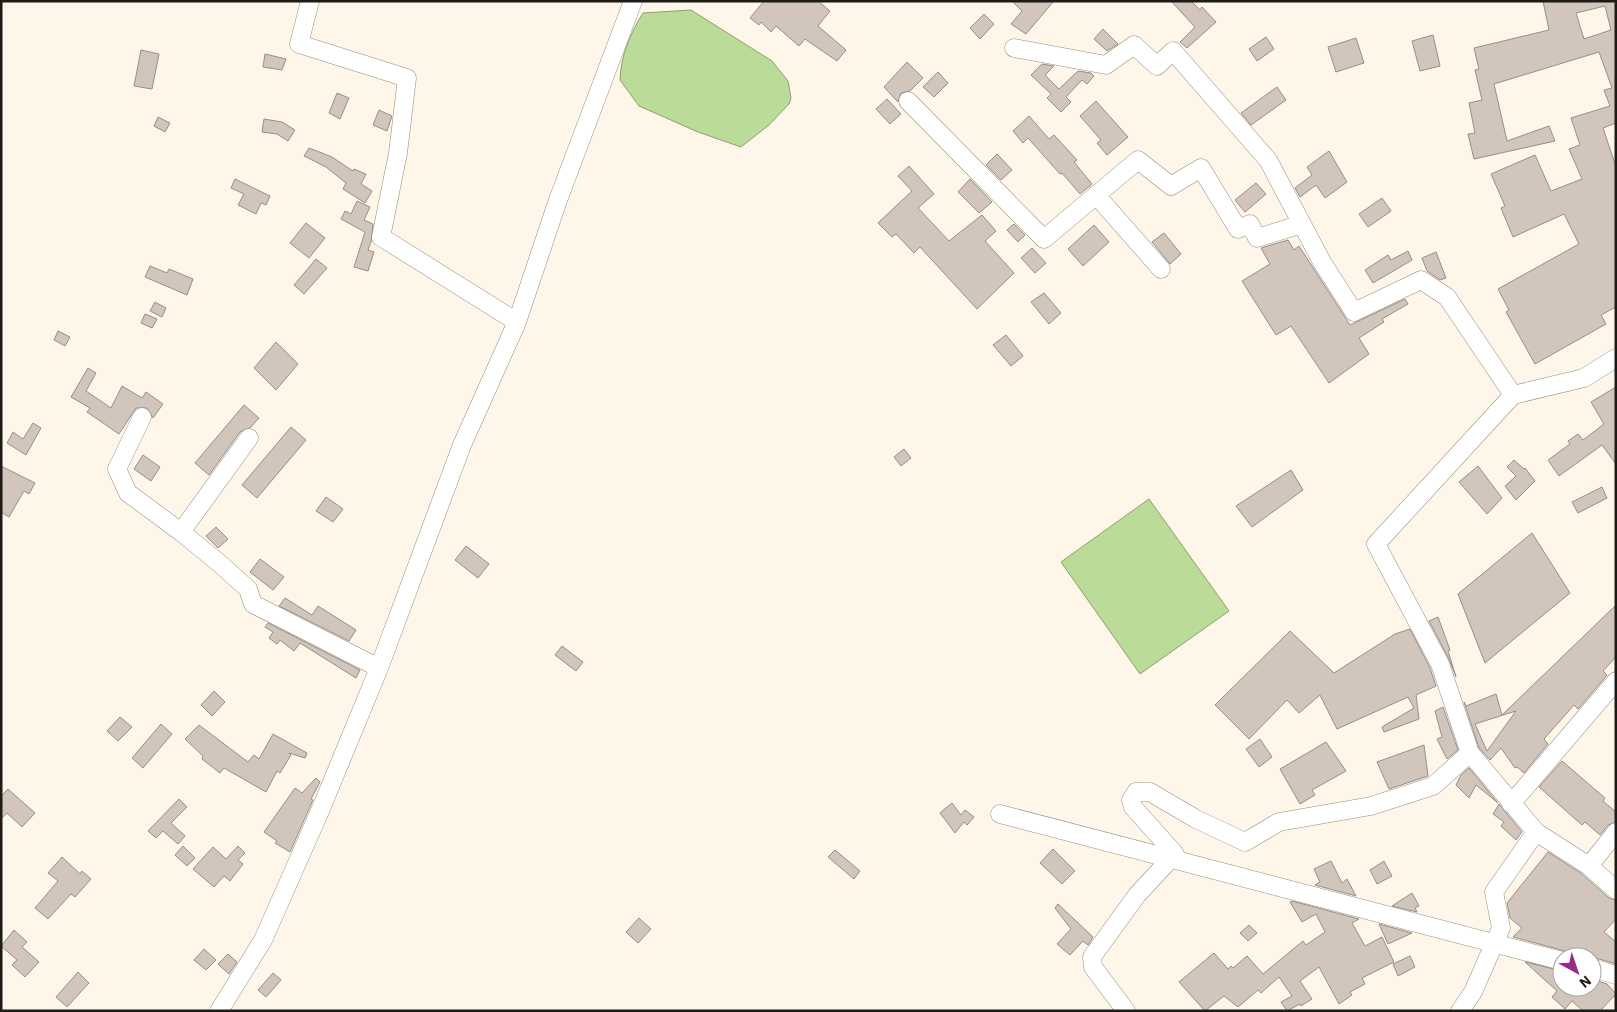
<svg xmlns="http://www.w3.org/2000/svg" width="1617" height="1012" font-family="'IBM Plex Sans',sans-serif">
<style>
.water{fill:#bbdb98;stroke:#8ca171}
.building{fill:#d1c5bc;stroke:#998e85;fill-rule:evenodd}
.lines{fill:none;stroke-linecap:round;stroke-linejoin:round}
.minor-casing{stroke:#948e82;stroke-width:19}
.minor{stroke:#fff;stroke-width:18}
</style>
<rect width="100%" height="100%" fill="#fdf6e9"/>
<path class="water" d="M691,10l81,51 16,20 3,17 -2,6 -20,21 -28,22 -43,-15 -59,-26 -19,-26c1,-25 10,-46 23,-67z
M1149,499l80,112 -89,63 -79,-112z"/>
<path class="building" d="M764,1h54l12,10 -12,15 28,24 -9,11 -32,-22 -6,7 -23,-20 -5,6 -10,-10 -2,3 -9,-7z
M1012,1h42l-28,33 -15,-10 11,-13z
M1171,1h20l9,9 2,-3 14,15 -29,26 -7,-6 15,-15z
M1543,1h73v122l-13,5 13,39v140l-15,8 5,9 -71,40 -29,-52 3,-2 -11,-21 81,-45 -15,-30 -51,23 -12,-29 4,-2 -14,-32 44,-19 16,36 31,-12 -13,-30 11,-4 -9,-27 39,-12 -6,-16 8,-2 -13,-36 -105,32 13,57 42,-15 6,15 -81,18 -6,-25 7,-1 -6,-30 13,-3 -7,-30 4,-1 -5,-21 75,-18zM1605,6l6,24 -27,9 -8,-26z
M984,14l10,10 -14,15 -10,-11z
M1103,29l15,15 -11,7 -13,-12z
M1433,35l7,31 -20,5 -8,-30z
M1266,37l8,12 -17,12 -8,-12z
M1356,38l8,25 -28,9 -8,-25z
M141,50l18,4 -7,35 -18,-3z
M265,54l21,5 -4,11 -19,-3z
M907,62l16,16 -13,13 -9,2 -3,9 -14,-15z
M1042,64l12,2 -9,9 14,14 19,-18 13,2 3,3 -7,8 -5,-4 -16,17 5,5 -10,10 -14,-14 4,-4 -20,-19z
M938,72l10,11 -14,14 -11,-10z
M1277,87l9,13 -35,25 -10,-12z
M337,93l12,5 -9,21 -11,-6z
M887,99l14,15 -11,10 -14,-15z
M1096,101l32,36 -21,18 -10,-12 4,-3 -21,-24z
M379,110l13,6 -5,15 -14,-6z
M1029,116l20,23 5,-4 23,25 -3,2 18,22 -12,10 -18,-21 -2,1 -32,-36 -5,5 -10,-12z
M158,117l12,6 -5,9 -11,-6z
M264,119l18,3 13,8 -7,11 -11,-7 -15,-2z
M309,148l23,9 21,14 1,-2 12,5 -5,10 11,7 -7,12 -22,-14 3,-6 -20,-16 -22,-11z
M1329,151l18,31 -22,16 -9,-13 -16,12 -5,-9 17,-13 -5,-8z
M997,154l15,16 -11,10 -15,-15z
M909,166l25,28 -16,14 31,33 33,-26 14,16 -11,10 29,32 -37,36 -57,-62 -6,6 -18,-19 -4,3 -14,-14 34,-32 -14,-15z
M235,179l35,17 -4,9 -5,-2 -5,11 -18,-9 6,-11 -13,-6z
M970,179l22,23 -13,11 -21,-21z
M1256,183l10,11 -21,18 -10,-12z
M1382,198l9,13 -23,16 -9,-13z
M357,201l13,6 -6,13 9,4 -2,18 -3,8 6,2 -6,19 -14,-4 11,-35 -24,-13 4,-8 6,3z
M306,223l19,15 -16,20 -19,-15z
M1014,224l11,11 -7,7 -11,-12z
M1094,225l15,17 -26,24 -15,-17z
M1164,233l17,21 -11,10 -18,-22z
M1288,240l6,10 5,-4 51,79 55,-26 3,5 -26,15 2,3 -25,16 10,16 -40,29 -38,-57 -15,9 -34,-54 28,-17 -9,-16z
M1032,248l14,15 -11,10 -14,-15z
M1408,251l4,9 -39,23 -8,-13 23,-15 3,5z
M1436,252l10,26 -6,2 -13,-9 -5,-13z
M316,259l11,9 -23,26 -10,-9z
M150,266l17,7 2,-4 24,10 -6,16 -42,-18z
M1044,293l17,20 -12,11 -18,-22z
M155,302l11,6 -4,9 -12,-6z
M145,314l12,5 -5,9 -11,-5z
M58,331l12,6 -5,9 -11,-6z
M1006,335l17,21 -12,10 -18,-21z
M276,342l22,22 -22,26 -22,-22z
M88,368l8,5 -10,18 25,17 11,-22 20,12 4,-6 17,12 -10,14 -6,-10h-11l-17,26 -32,-22 3,-4 -19,-11z
M1616,387v77l-14,-19 -43,31 -11,-16 22,-16 -2,-3 10,-7 5,6 21,-16 -13,-22z
M244,405l15,13 -9,10 -10,4 -31,43 -14,-12z
M33,423l8,5 -15,27 -19,-12 6,-11 10,7z
M291,427l15,13 -49,58 -15,-13z
M904,449l7,9 -10,8 -7,-9z
M143,455l17,12 -9,14 -17,-12z
M1514,460l10,9 1,-1 10,13 -19,19 -11,-14 11,-10 -9,-9z
M1,466l34,17 -6,11 -5,-3 -15,26 -8,-5z
M1478,466l24,32 -15,16 -28,-32z
M1291,470l12,20 -51,37 -16,-21z
M1602,487l5,11 -29,15 -6,-11z
M326,497l17,12 -10,13 -17,-11z
M216,527l12,12 -10,9 -12,-12z
M1532,533l38,60 -85,70 -27,-69z
M466,546l23,18 -11,14 -23,-18z
M260,559l24,18 -11,13 -23,-18z
M285,598l27,17 6,-9 38,24 -7,11 -70,-35z
M1616,605v52l-13,14 4,4 -29,34 -4,-4 -30,34 4,5 -24,29 -7,-6 -2,1 -14,-20 -11,12 -11,-12 -15,-46 2,4 30,-12 6,21zM1516,711l-29,40 -12,-27z
M1438,617l12,33 -2,1 8,26 -7,-18 -20,-38z
M268,623l92,47 -4,8 -56,-35 -6,8 -14,-11 -3,4 -8,-6 4,-6 -8,-5z
M1410,629l20,39 6,18 -20,9 3,24 -35,13 -2,-5 32,-19 -6,-11 -71,32 -17,-34 -21,18 -12,-13 -38,39 -34,-34 75,-74 44,42 61,-39z
M562,646l21,16 -7,9 -21,-16z
M214,691l11,11 -13,14 -11,-11z
M1443,707l15,43 -11,9 -10,-20 5,-2 -7,-26z
M120,717l12,10 -14,14 -11,-10z
M161,724l11,10 -29,34 -11,-10z
M199,725l49,37 6,-7 5,4 14,-25 34,19 -2,5 -16,-5 2,2 -11,18 -3,-2 -11,21 -42,-24 -4,5 -18,-14 1,-3 -18,-17z
M1260,739l12,18 -13,10 -13,-18z
M1326,742l20,29 -34,19 3,5 -15,9 -20,-35z
M1424,745l4,31 -39,13 -12,-27z
M1562,761l43,37 -2,3 13,11v10l-8,3 -8,10 -15,-13 -3,3 -43,-38z
M1469,768l29,35 -22,-18 -7,13 -13,-13 5,-10z
M316,778l4,4 -9,17 2,1 -23,52 -15,-9 2,-2 -13,-9 31,-44 7,5z
M8,789l27,24 -13,14 -15,-14 -6,6v-23z
M179,799l8,8 -16,16 14,13 -7,8 -15,-13 -7,7 -8,-7z
M952,803l9,12 4,-5 9,7 -7,8 -3,-3 -9,11 -15,-20z
M1499,804l23,28 -6,8 -15,-14 3,-4 -11,-8z
M183,846l12,12 -8,8 -12,-11z
M238,846l7,7 -7,7 5,4 -13,17 -6,-5 -10,11 -21,-18 20,-22 13,12z
M1053,849l22,22 -13,13 -22,-21z
M835,850l25,21 -6,8 -26,-22z
M1548,852l34,22 27,24 7,2v19l-12,13 12,10v22l-24,-7h-20l-7,-6 -52,-14 9,-9 -12,-10 -3,-15z
M62,857l18,17 2,-3 9,8 -16,18 -4,-3 -23,25 -13,-11 23,-27 -10,-8z
M1331,861l11,22 5,-4 9,17 -41,-11 5,-3 -6,-13z
M1384,861l8,15 -15,8 -7,-14z
M1412,893l7,13 -4,2 2,4 -25,-6z
M1292,901l67,18 -7,4 13,23 17,-9 12,25 -32,16 3,6 -15,8 2,3 -13,9 -20,-37 -19,14 12,18 -11,7 -1,-2 -13,7 -6,-9 11,-6 -13,-19 -18,16 -3,-3 -20,17 -14,-11 -19,15 -26,-29 35,-29 14,16 3,-3 2,2 14,-12 16,18 40,-33 3,4 19,-13 -9,-18 -14,8 -12,-20z
M1058,904l35,33 -5,8 -5,-4 -13,14 -13,-11 14,-15 -16,-21z
M639,918l12,11 -13,14 -12,-11z
M1379,924l33,9 -24,11z
M1249,925l8,8 -9,8 -8,-8z
M14,930l13,12 -5,5 17,15 -14,15 -13,-12 5,-5 -16,-14z
M204,949l12,11 -10,10 -12,-10z
M228,954l9,8 -8,12 -11,-10z
M1410,956l5,11 -17,9 -5,-12z
M1525,962l37,9v16h30v-8l15,5 9,10 -16,17h-17l-11,-10 -7,8 -13,-12 5,-6z
M78,972l11,11 -22,24 -11,-10z
M273,973l8,7 -15,17 -8,-7z"/>
<g class="lines">
<defs>
<path id="minor" d="M310,1l-11,43 108,34 -9,75 -17,84 136,85
M1014,48l92,17 28,-20 23,21 16,-15 95,109 54,102 32,50 67,-32 26,17 66,98 -137,149 64,120 30,89 66,79 53,34 27,24
M908,101l136,138 94,-79 33,26 30,-18 37,61 12,-5 7,14 45,-14
M1096,195l65,74
M1513,395l71,-17 32,-20
M142,417l-25,52 11,24 53,39
M249,438l-68,94 38,31 29,26 5,15 126,64
M1511,804l105,-123
M1000,814l562,147
M1589,866l27,-34
M1592,968l24,7
M219,1011l44,-71 57,-129 59,-143 83,-223 55,-123 41,-122 75,-199
M1126,1011l-33,-44 -1,-10 45,-62 38,-41 -42,-47 -2,-7 5,-8h14l46,27 49,23 34,-20 92,-16 62,-20 37,-33
M1460,1011l13,-19 28,-64 -7,-36 42,-60"/>
</defs>
<use href="#minor" class="minor-casing"/>
<use href="#minor" class="minor"/>
</g>
<rect width="1617" height="1012" fill="none" stroke="#1d1b16" stroke-width="5"/>
<g transform="translate(1577 972) rotate(140)"><circle r="24" fill="#ffffff" stroke="#a5a4a2"/>
<path d="M0-4L9 19L0 12L-9 19Z" fill="#962b8d"/>
<text y="-8" font-size="14" font-weight="bold" text-anchor="middle" fill="#1d1b16">N</text>
</g>
</svg>
